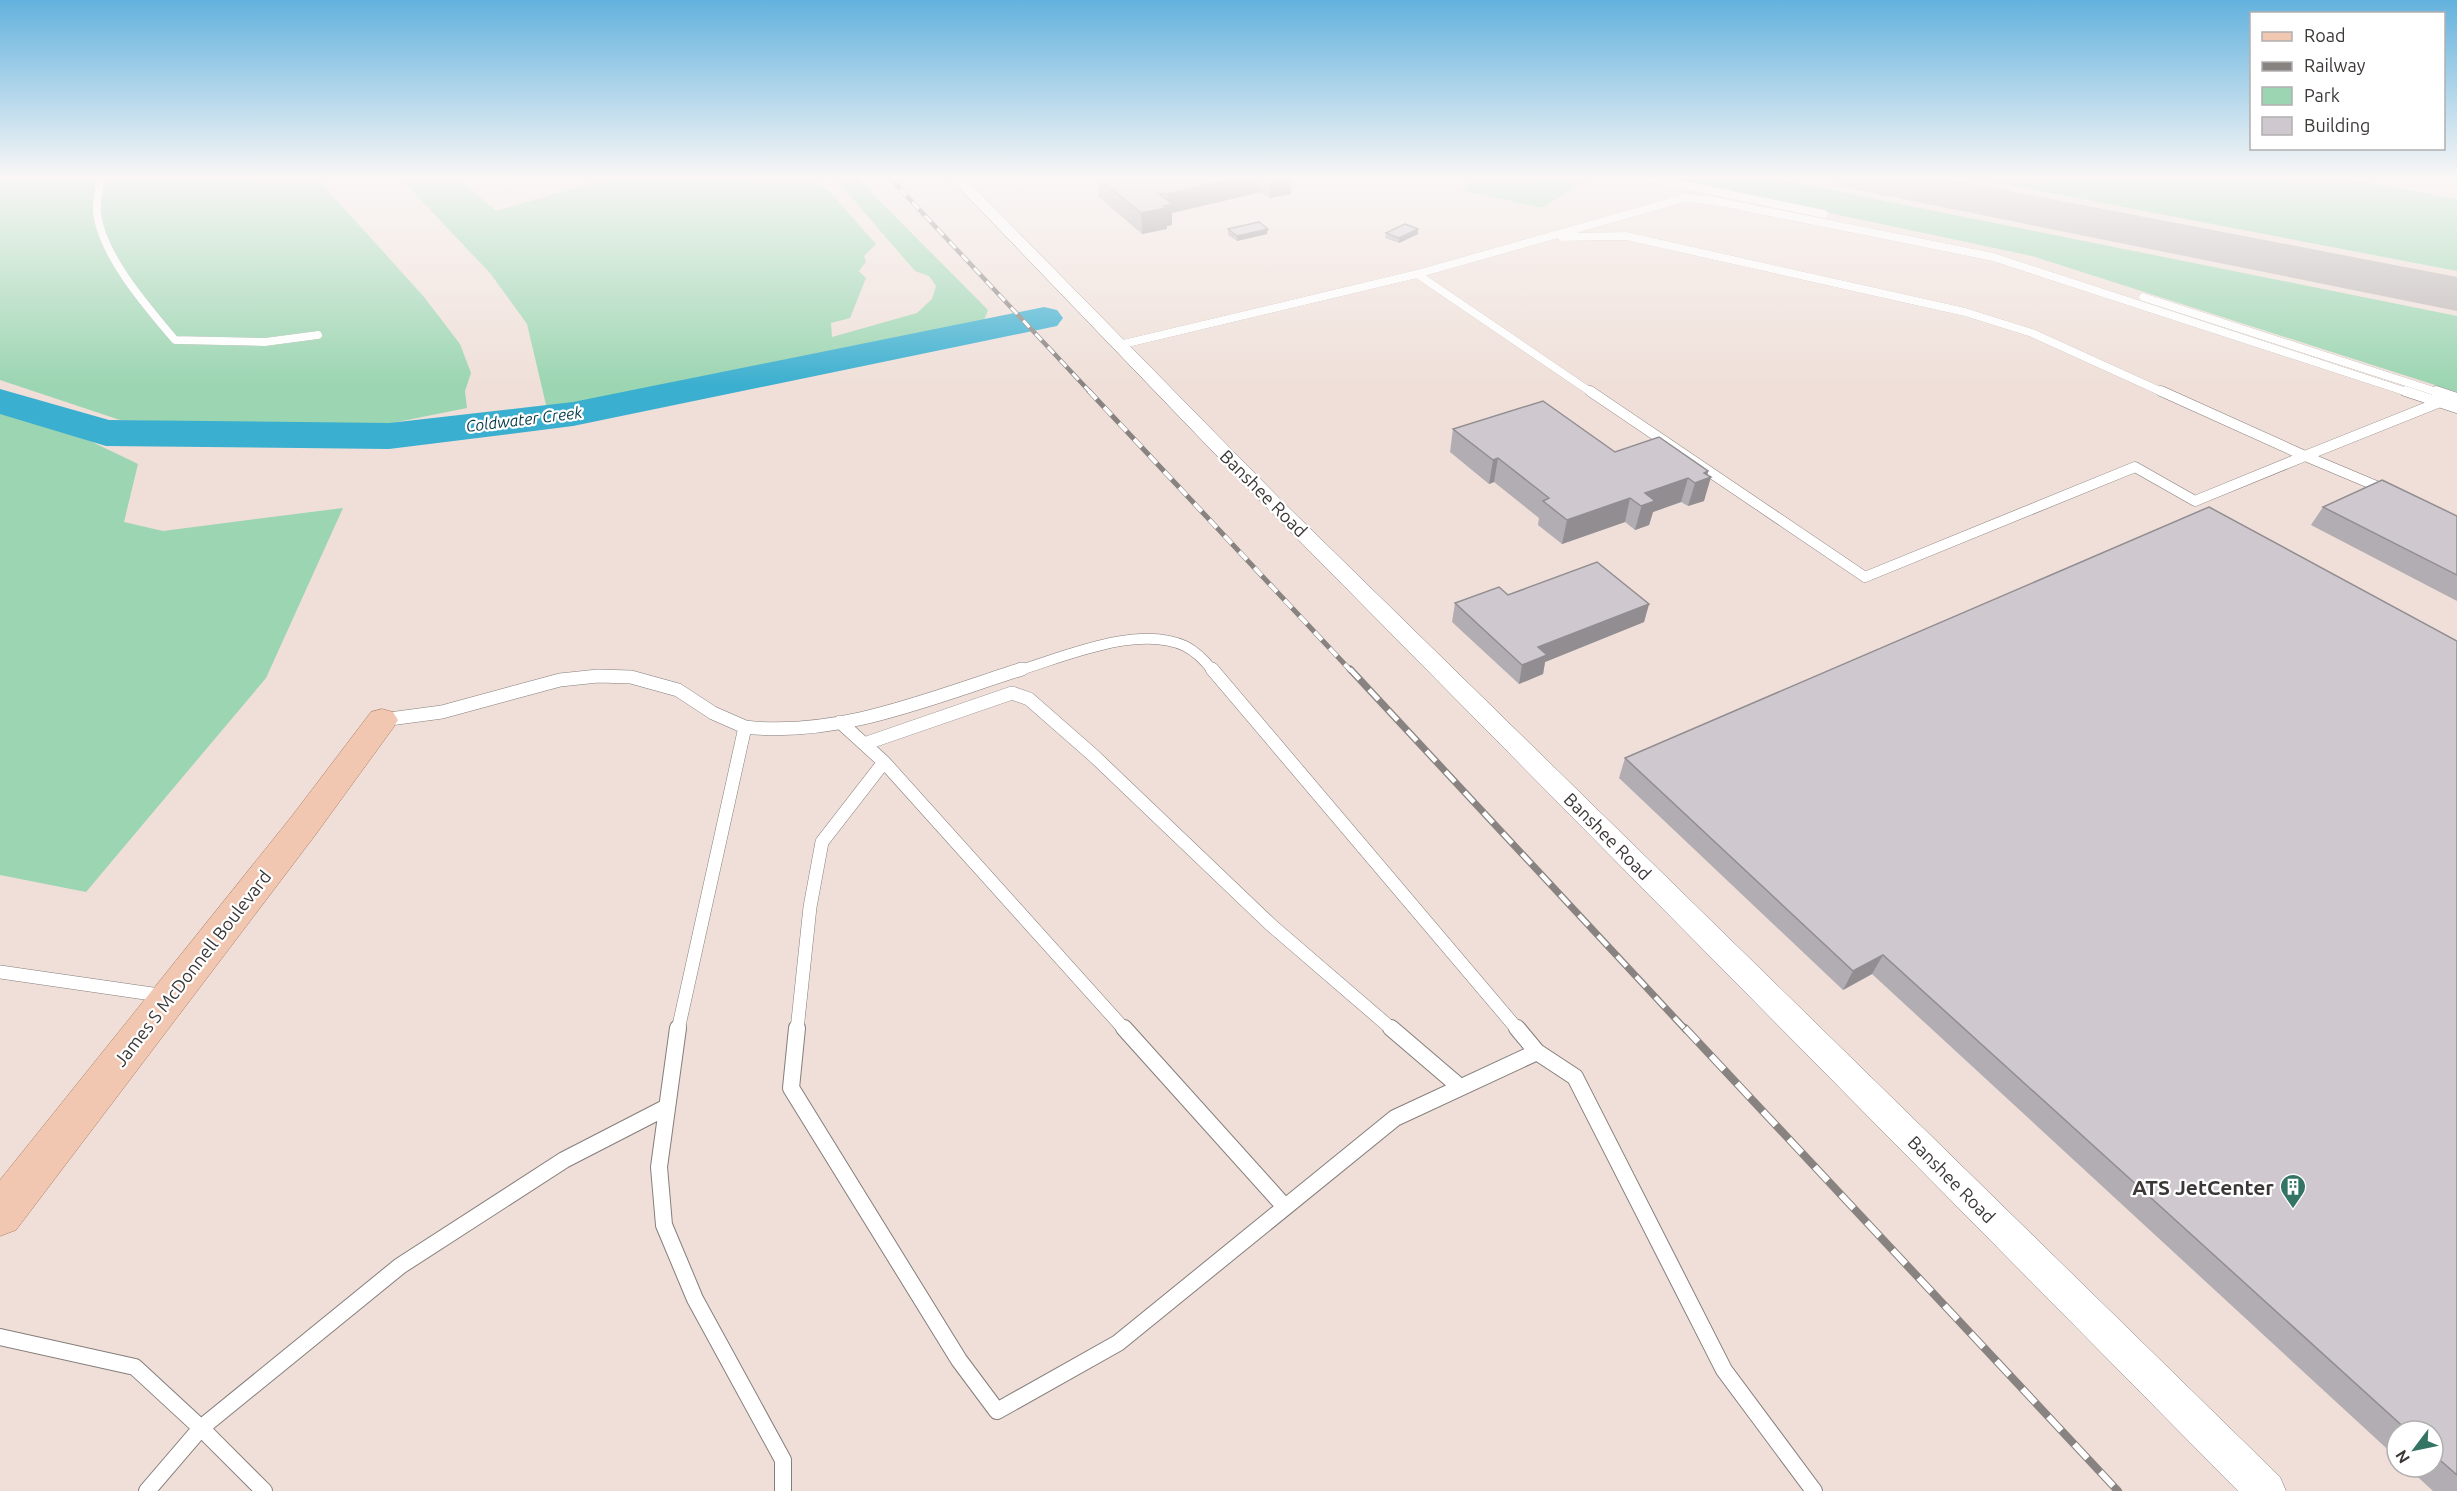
<svg xmlns="http://www.w3.org/2000/svg" width="2457" height="1491" font-family="Ubuntu,sans-serif">
<style>
.built{fill:#efdfd8;fill-rule:evenodd}
.green{fill:#9bd5b1}
.lines{fill:none;stroke-linecap:round;stroke-linejoin:round}
.river{fill:#3bafcf;fill-rule:evenodd}
.taxiway{fill:#beb8b6;fill-rule:evenodd}
.lane-far3-casing{stroke:#857e7b;stroke-width:8}
.lane-far2-casing{stroke:#857e7b;stroke-width:11}
.lane-far1-casing{stroke:#857e7b;stroke-width:14}
.lane-casing{stroke:#857e7b;stroke-width:18}
.street-casing{stroke:#857e7b;stroke-width:1}
.primary-casing{stroke:#ab7d64;stroke-width:1}
.lane-far3{stroke:#fff;stroke-width:8}
.lane-far2{stroke:#fff;stroke-width:10}
.lane-far1{stroke:#fff;stroke-width:13}
.lane{stroke:#fff;stroke-width:16}
.street{fill:#fff;fill-rule:evenodd}
.primary{fill:#f1c7b1;fill-rule:evenodd}
.rail-far3-casing{stroke:#888381;stroke-width:4.5}
.rail-far2-casing{stroke:#888381;stroke-width:5}
.rail-far1-casing{stroke:#888381;stroke-width:7}
.rail-casing{stroke:#888381;stroke-width:8}
.rail-far3{stroke:#fff;stroke-width:3;stroke-dasharray:9;stroke-linecap:butt}
.rail-far2{stroke:#fff;stroke-width:4;stroke-dasharray:11;stroke-linecap:butt}
.rail-far1{stroke:#fff;stroke-width:4.5;stroke-dasharray:14;stroke-linecap:butt}
.rail{stroke:#fff;stroke-width:6;stroke-dasharray:19;stroke-linecap:butt}
.wall{fill:#b2adb2}
.shaded-wall{fill:#918d91}
.building{fill:#cfc9cf;stroke:#918d91;stroke-width:1.5}
.labels{text-anchor:middle;dominant-baseline:central;stroke-width:4.5;stroke-linejoin:round;paint-order:stroke}
.far-water-label{font-size:16px;font-style:italic;fill:#053b48;stroke:#fff}
.street-label{font-size:18px;fill:#3b3837;stroke:#fff}
.near-poi-label{font-size:21px;font-weight:bold;fill:#3b3837;stroke:#fff;text-anchor:end}
</style>
<rect width="100%" height="100%" fill="#f5edea"/>
<path class="built" d="M0,176h2457v1315h-2457zM2397,1431h36v36h-36z"/>
<path class="green" d="M0,176h315l109,121 36,47 11,29 -6,18 2,17 -75,15 -99,3 -173,-6 -120,-40z
M398,176h57l41,35 100,-29 -6,-6h216l23,15 47,53 -12,12 2,6 -7,9 7,7 -16,40 -19,5 1,14 85,-24 15,-14 4,-13 -7,-10 -14,-5 -82,-95h22l133,134 -5,13 -436,86 -20,-85 -37,-51z
M1479,176h115l-52,32 -81,-18z
M1655,176h106l696,140v76l-425,-136z
M1962,176h364l131,23v72z
M0,412l86,27 52,25 -14,58 39,9 180,-23 -77,170 -180,214 -86,-17z"/>
<g class="lines">
<path class="river" d="M1044,307l13,3 6,8 -6,8 -484,100 -184,23 -283,-3 -106,-32v-25l109,31 280,3 184,-21z"/>
<path class="taxiway" d="M1834,176h98l525,101v34l-599,-121 -17,-4z"/>
<defs>
<path id="lane-far3" d="M101,176c-2,12 -5,25 -4,37 5,43 51,95 78,127l90,2 53,-7
M1641,176l183,38
M1562,237l64,-1 339,76 67,21 132,60
M1417,274l268,-76 25,2 283,57 417,136
M2143,297l297,96
M1119,345l298,-71 175,119"/>
<path id="lane-far2" d="M1590,391l275,186 270,-110 60,34 110,-45 81,34
M2161,391l144,65 135,-54
M2405,391l52,17
M2436,391l21,7
M1017,671c47,-14 121,-47 168,-25 10,5 21,16 28,25"/>
<path id="lane-far1" d="M1212,669l306,361
M382,720l60,-8 118,-32 38,-4 33,1 47,13 35,23 32,14 -67,303
M840,722l44,40 241,268
M745,727c94,11 188,-30 277,-58
M864,744l148,-51 17,6 65,57 177,169 122,105
M0,972l166,24
M797,1030l13,-123 12,-65 62,-80"/>
<path id="lane" d="M678,1028l-19,139 5,58 31,74 88,161v31
M797,1028l-6,60 168,272 38,51 121,-68 277,-225 142,-66 -20,-24
M1124,1028l161,179
M1391,1028l69,59
M1537,1052l38,25 149,293 90,121
M0,1337l135,30 66,61 -54,63
M264,1491l-63,-63 199,-162 164,-106 103,-53"/>
<path id="street" d="M948,176h15l320,326 997,975 6,14h-48l-969,-981z"/>
<path id="primary" d="M382,709l11,3 5,8 -5,8 -77,106 -300,396 -16,6v-56l292,-364 79,-104z"/>
</defs>
<use href="#lane-far3" class="lane-far3-casing"/>
<use href="#lane-far2" class="lane-far2-casing"/>
<use href="#lane-far1" class="lane-far1-casing"/>
<use href="#lane" class="lane-casing"/>
<use href="#street" class="street-casing"/>
<use href="#primary" class="primary-casing"/>
<use href="#lane-far3" class="lane-far3"/>
<use href="#lane-far2" class="lane-far2"/>
<use href="#lane-far1" class="lane-far1"/>
<use href="#lane" class="lane"/>
<use href="#street" class="street"/>
<use href="#primary" class="primary"/>
<defs>
<path id="rail-far3" d="M888,176l203,217"/>
<path id="rail-far2" d="M1089,391l262,280"/>
<path id="rail-far1" d="M1350,669l336,361"/>
<path id="rail" d="M1685,1028l433,463"/>
</defs>
<use href="#rail-far3" class="rail-far3-casing"/>
<use href="#rail-far2" class="rail-far2-casing"/>
<use href="#rail-far1" class="rail-far1-casing"/>
<use href="#rail" class="rail-casing"/>
<use href="#rail-far3" class="rail-far3"/>
<use href="#rail-far2" class="rail-far2"/>
<use href="#rail-far1" class="rail-far1"/>
<use href="#rail" class="rail"/>
</g>
<path class="wall" d="M1185,176h109v8l-3,1v9l-21,4 -9,-6 -89,21v12l-5,1v3l-25,5 -43,-37 -2,-20h66l-3,1 3,2z
M1228,229l39,5 -30,7 -9,-6z
M1418,229v5l-19,9 -14,-5 1,-5z
M1453,429l162,23 93,19 -4,30 -16,5 -7,-4 -28,10 -4,13 -14,5 -10,-8 -63,22 -24,-19 1,-7 -45,-36 -5,2 -39,-32z
M2323,507l134,9v85l-146,-76z
M1508,595l141,9 -5,18 -99,40 -2,12 -24,10 -67,-62 3,-19z
M2457,641v850h-24l-26,-24h26v-36h-36v27l-525,-484 -29,16 -224,-212 6,-20z"/>
<path class="shaded-wall" d="M1244,176h18l-1,16 -89,21v12l-5,1v3l-25,5 -1,-21 26,-8v-11z
M1281,176h13v8l-3,1v9l-21,4 1,-20z
M1268,229l-1,5 -30,7v-5z
M1418,229v5l-19,9v-5z
M1498,458l-4,24 -5,2 4,-24z
M1708,471l-2,8 5,-2 -7,24 -16,5 7,-23 9,-10z
M1688,478l-7,24 -28,10 -4,13 -14,5 10,-37z
M1630,498l-5,24 -63,22 5,-24z
M1649,604l-5,18 -99,40 -2,12 -24,10 3,-19 16,-18z
M1883,955l-11,19 -29,16 10,-19z"/>
<path class="building" d="M1100,176h57l6,4 22,-4h59l-77,18 -9,-1 14,11 -9,2 3,2 -25,5 -44,-36z
M1267,176h14l-10,2z
M1259,222l9,7 -31,7 -9,-7z
M1405,224l13,5 -19,9 -13,-5z
M1543,401l72,51 44,-15 49,34 -4,2 7,4 -16,6 -7,-5 -43,15 10,8 -14,5 -11,-8 -63,22 -24,-19 6,-3 -51,-40 -5,2 -40,-31z
M2382,480l75,36v59l-134,-68z
M2209,507l248,134v834l-24,-21v-23h-25l-525,-476 -30,16 -228,-213z
M1597,562l52,42 -111,43 9,8 -25,10 -67,-62 44,-16 9,8z"/>
<linearGradient id="sky" x2="0" y2="1"><stop stop-color="#63b2de"/><stop offset="0.46" stop-color="#faf7f6"/><stop offset="1" stop-color="#faf7f6" stop-opacity="0"/></linearGradient>
<rect width="2457" height="385" fill="url(#sky)"/>
<defs>
<symbol id="building-pin" viewBox="-11 -11 22 30"><path d="M0 17L-7.5 6A9.5 9.5 0 1 1 7.5 6Z" fill="#337464" stroke="#fff"/><path d="M-4-6H4V6H1V3H-1V6H-4ZM-2.5-4.3h1.7v1.8h-1.7ZM.8-4.3h1.7v1.8H.8ZM-2.5-1h1.7V.8h-1.7ZM.8-1h1.7V.8H.8Z" fill="#fff"/></symbol>
</defs>
<g fill-rule="evenodd">
<use href="#building-pin" x="2278" y="1172" width="30" height="40"/>
</g>
<g class="labels">
<g class="far-water-label">
<text transform="translate(524 419) rotate(-7)">Coldwater Creek</text>
</g>
<g class="street-label">
<text transform="translate(1264 493) rotate(45)">Banshee Road</text>
<text transform="translate(1608 836) rotate(45)">Banshee Road</text>
<text transform="translate(192 968) rotate(-52)">James S McDonnell Boulevard</text>
<text transform="translate(1952 1179) rotate(45)">Banshee Road</text>
</g>
<g class="near-poi-label">
<text x="2274" y="1187">ATS JetCenter</text>
</g>
</g>
<rect x="2250" y="12" width="195" height="138" fill="#ffffff" stroke="#b1afaf" stroke-width="1.5"/>
<rect x="2262" y="32" width="30" height="9" fill="#f1c7b1" stroke="#b1afaf" stroke-width="1.5"/>
<text x="2304" y="42" font-size="18" fill="#3b3837">Road</text>
<rect x="2262" y="62" width="30" height="9" fill="#888381" stroke="#b1afaf" stroke-width="1.5"/>
<text x="2304" y="72" font-size="18" fill="#3b3837">Railway</text>
<rect x="2262" y="87" width="30" height="18" fill="#9bd5b1" stroke="#b1afaf" stroke-width="1.5"/>
<text x="2304" y="102" font-size="18" fill="#3b3837">Park</text>
<rect x="2262" y="117" width="30" height="18" fill="#cfc9cf" stroke="#b1afaf" stroke-width="1.5"/>
<text x="2304" y="132" font-size="18" fill="#3b3837">Building</text>
<g transform="translate(2415 1449) rotate(238)"><circle r="28" fill="#ffffff" stroke="#b1afaf" stroke-width="1.5"/>
<path d="M0-4.5L10 22L0 15L-10 22Z" fill="#337464"/>
<text y="-9" font-size="16" font-weight="bold" text-anchor="middle" fill="#3b3837">N</text>
</g>
</svg>
